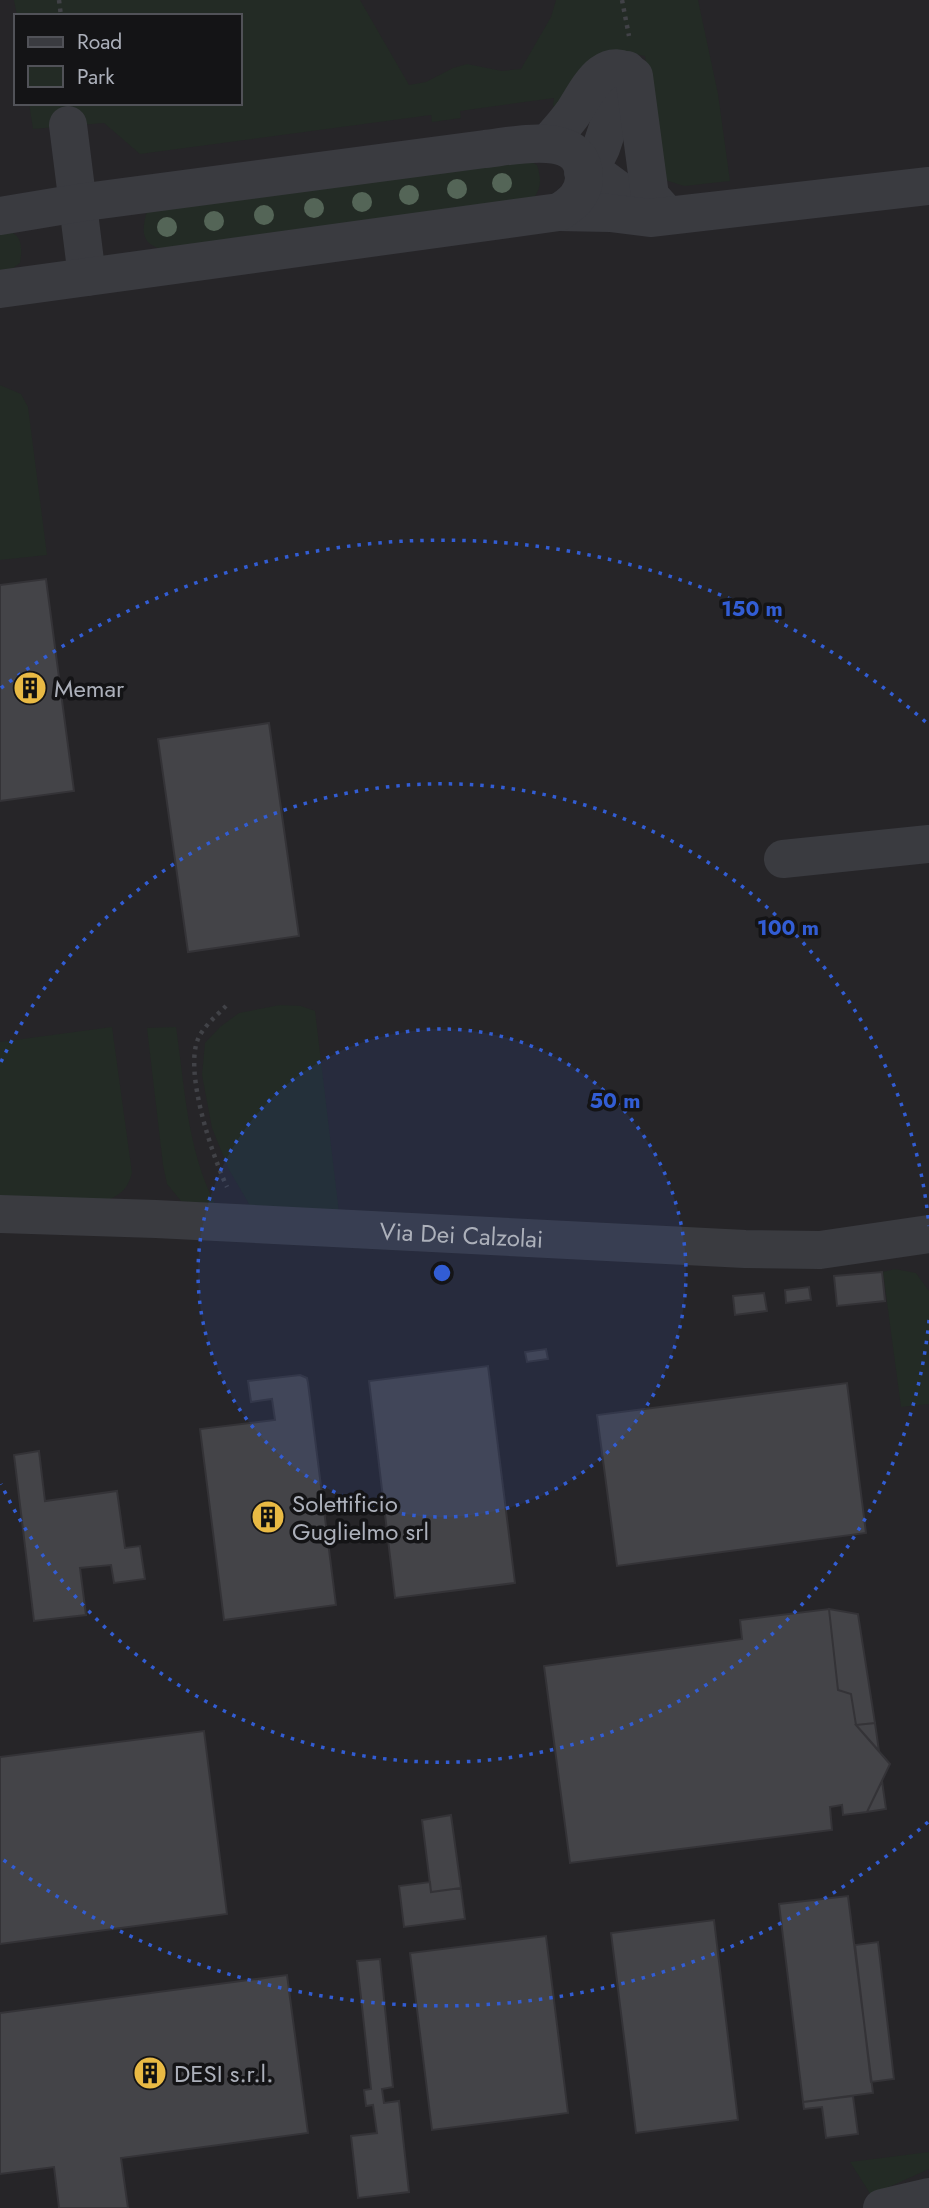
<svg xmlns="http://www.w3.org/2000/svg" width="929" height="2208" font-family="Jost,sans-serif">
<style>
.built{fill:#262528;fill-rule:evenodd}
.green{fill:#232b25}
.building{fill:#444448;stroke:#343337;stroke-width:2}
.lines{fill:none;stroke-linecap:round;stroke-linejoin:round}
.path{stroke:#414247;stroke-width:4.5;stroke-dasharray:3.5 5;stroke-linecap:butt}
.minor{stroke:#3a3b40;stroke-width:38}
.tree{fill:#546557}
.ring{fill:none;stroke:#325dd4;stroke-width:3.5;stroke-dasharray:3.5 7}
.labels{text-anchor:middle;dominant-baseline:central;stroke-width:7;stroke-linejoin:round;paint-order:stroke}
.poi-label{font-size:24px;fill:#acb0ba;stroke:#141416;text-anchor:start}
.street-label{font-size:24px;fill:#acb0ba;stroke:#141416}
.centre{fill:#325dd4;stroke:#141416;stroke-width:3.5}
.ring-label{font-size:21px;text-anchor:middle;font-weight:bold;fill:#325dd4;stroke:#141416;stroke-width:7;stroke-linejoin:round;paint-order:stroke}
</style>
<rect width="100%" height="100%" fill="#19191b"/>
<path class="built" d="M0,0h929v2208h-929zM16,16h224v87h-224z"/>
<path class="green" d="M14,0h346l49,85 17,-3 27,-14 14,-4 35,7 19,-2 30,-52 5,-17h142l20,94 12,87 -46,5 -22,-7 -17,-123 -16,-3 -68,56 -8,-3 1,-8 -94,13 1,7 -29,4 -1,-7 -291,39 -36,-31 -71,6 -4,-26h211v-87h-223z
M526,159l11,6c4,13 5,21 -3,33l-369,52c-24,-5 -24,-18 -18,-39z
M0,230c22,0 23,16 20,33l-11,8 -9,2z
M0,385l21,9 7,13 19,148 -47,5z
M280,1005l21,1 14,5 24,202 -87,-4 -24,-41 -16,-40 -10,-53 3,-32 15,-16 19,-14z
M112,1027l20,146c-5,16 -9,20 -24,27l-108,-2v-156z
M176,1027c9,61 11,123 40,179l-35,-5 -14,-17 -4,-19 -16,-137z
M895,1269l21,4 13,18v113l-28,3 -18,-135z
M929,2152v17l-58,26 -21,-33z"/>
<path class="building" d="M46,579l28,212 -74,10v-216z
M269,723l30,213 -111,16 -30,-213z
M882,1272l3,29 -48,5 -3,-30z
M809,1287l2,13 -25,3 -1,-13z
M764,1293l3,18 -32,4 -2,-19z
M546,1349l2,10 -21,3 -2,-10z
M488,1366l27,217 -120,15 -26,-217z
M300,1375l7,3 1,5 28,222 -112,15 -24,-191 75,-9 -3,-21 -21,3 -3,-21z
M847,1383l19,150 -249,33 -20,-151z
M39,1451l6,50 72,-10 8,57 15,-2 5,33 -31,4 -3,-18 -31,3 6,47 -52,6 -20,-166z
M829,1609l9,81 13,4 5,31 34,39 -23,48 -24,3 -1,-10 -12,2 2,23 -262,33 -26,-197 198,-27 -2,-19z
M829,1609l29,5 17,109 -19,2 -5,-31 -13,-4z
M875,1723l4,28 -23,-26z
M204,1731l23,183 -227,30v-187z
M882,1781l4,28 -19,3z
M451,1815l10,73 -30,4 -9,-72z
M430,1882l1,10 30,-4 4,31 -61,8 -5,-41z
M848,1896l25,197 -70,9 -24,-198z
M714,1920l24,200 -102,13 -25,-200z
M546,1936l22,177 -136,17 -22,-177z
M878,1942l16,137 -23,3 -16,-137z
M380,1959l13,128 -11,2 2,14 15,-2 10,91 -51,6 -7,-62 26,-3 -4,-28 -7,1 -2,-16 7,-1 -14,-128z
M287,1975l21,158 -187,25 7,50h-69l-5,-41 -54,7v-161z
M853,2096l5,38 -32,4 -4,-31 -18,2 -1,-7z"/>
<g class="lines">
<path class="path" d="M59,0l2,16
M622,0l7,36
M226,1006c-9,9 -23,21 -28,33 -14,33 14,116 29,148"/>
<g class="minor">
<path d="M627,70l-26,78 -7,14 -11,10 14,2 46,34 15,5"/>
<path d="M68,125l19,152"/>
<path d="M548,143c9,-10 18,-20 25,-30 14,-21 31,-62 61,-37l16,120 17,19"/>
<path d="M559,212l51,1 40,5 279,-32"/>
<path d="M0,216l78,-13 407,-54c30,-3 100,-21 99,30 -1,16 -12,25 -25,33l-559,77"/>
<path d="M783,859l146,-15"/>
<path id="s1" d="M0,1214l156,5 589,30 75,1 109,-16"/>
<path d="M882,2208l47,-11"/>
</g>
</g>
<g class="tree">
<circle cx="502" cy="183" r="10"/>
<circle cx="457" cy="189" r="10"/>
<circle cx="409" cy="195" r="10"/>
<circle cx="362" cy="202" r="10"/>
<circle cx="314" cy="208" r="10"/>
<circle cx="264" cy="215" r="10"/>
<circle cx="214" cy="221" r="10"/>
<circle cx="167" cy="227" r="10"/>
</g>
<circle cx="442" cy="1273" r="244" fill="#325dd4" fill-opacity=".12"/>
<g class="ring">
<circle cx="442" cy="1273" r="244"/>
<path d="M929 1320A489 489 0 0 1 1 1484M1 1062A489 489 0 0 1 929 1226"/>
<path d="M928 1822A733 733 0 0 1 1 1858M1 688A733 733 0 0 1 928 724"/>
</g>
<defs>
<symbol id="building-disc" viewBox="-11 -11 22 22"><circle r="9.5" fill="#e9ba44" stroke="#141416"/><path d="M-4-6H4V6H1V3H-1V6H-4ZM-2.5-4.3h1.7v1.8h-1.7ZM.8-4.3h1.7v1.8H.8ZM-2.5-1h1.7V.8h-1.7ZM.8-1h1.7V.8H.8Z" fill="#111"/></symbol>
</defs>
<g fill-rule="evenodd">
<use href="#building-disc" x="11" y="669" width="38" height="38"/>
<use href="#building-disc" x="249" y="1498" width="38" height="38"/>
<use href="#building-disc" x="131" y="2054" width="38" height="38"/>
</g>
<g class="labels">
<g class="poi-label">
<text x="54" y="688">Memar</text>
<text x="292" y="1503">Solettificio<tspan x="292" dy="28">Guglielmo srl</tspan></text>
<text x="174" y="2073">DESI s.r.l.</text>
</g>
<g class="street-label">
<text stroke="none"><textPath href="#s1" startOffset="462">Via Dei Calzolai</textPath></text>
</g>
</g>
<circle cx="442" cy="1273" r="10" class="centre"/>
<g class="ring-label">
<text x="752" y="616">150 m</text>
<text x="788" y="935">100 m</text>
<text x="615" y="1108">50 m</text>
</g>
<rect x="14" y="14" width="228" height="91" fill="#141416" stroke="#515258" stroke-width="2"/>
<rect x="28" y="37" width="35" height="10" fill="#3a3b40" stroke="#515258" stroke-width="2"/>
<text x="77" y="49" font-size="21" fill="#acb0ba">Road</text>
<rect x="28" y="66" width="35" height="21" fill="#232b25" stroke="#515258" stroke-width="2"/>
<text x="77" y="84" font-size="21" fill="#acb0ba">Park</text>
</svg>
